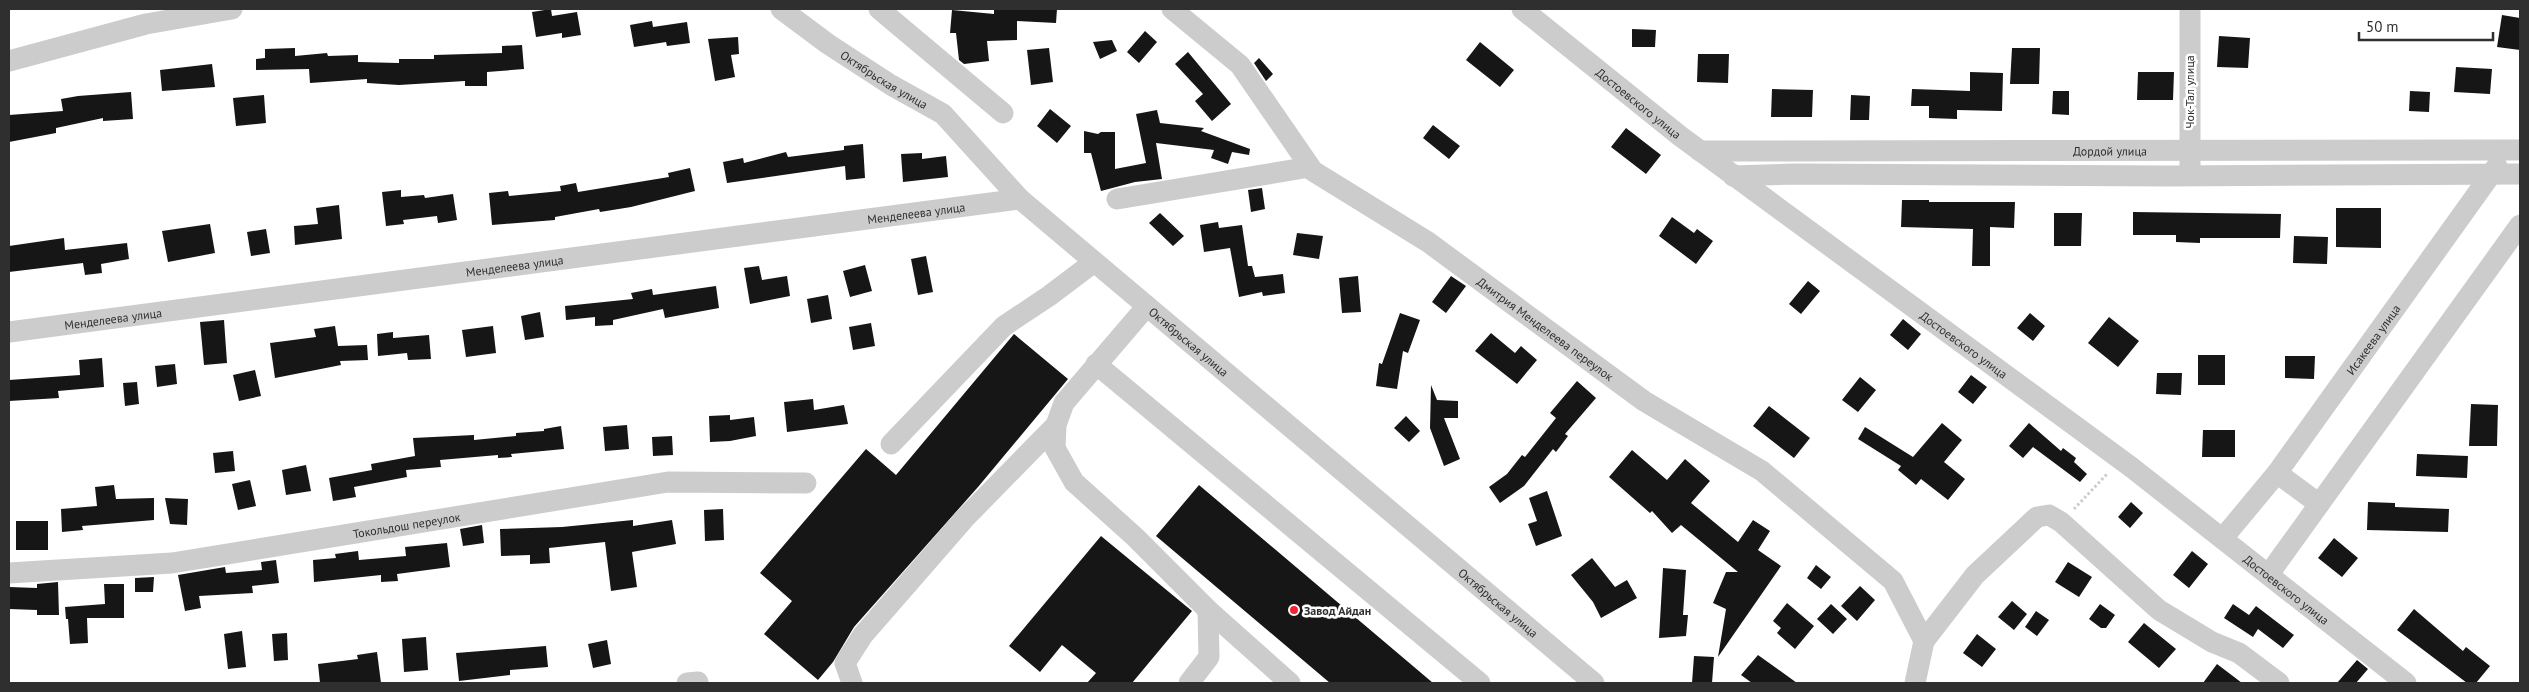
<svg xmlns="http://www.w3.org/2000/svg" width="2529" height="692" font-family="'PT Sans',sans-serif">
<style>
.building{fill:#161616}
.lines{fill:none;stroke-linecap:round;stroke-linejoin:round}
.path{stroke:#ccc;stroke-width:3;stroke-dasharray:2.5 2.5;stroke-linecap:butt}
.minor{stroke:#ccc;stroke-width:21}
.poi-dot{fill:#f42436;stroke:#fff;stroke-width:2}
.labels{text-anchor:middle;dominant-baseline:central;stroke-width:5;stroke-linejoin:round;paint-order:stroke}
.street-label{font-size:12px;fill:#2f2f2f;stroke:#fff}
.poi-label{font-size:12px;font-weight:bold;fill:#2f2f2f;stroke:#fff;text-anchor:start}
</style>
<rect width="100%" height="100%" fill="#fff"/>
<path class="building" d="M551,9l1,7 25,-4 4,23 -19,3v-5l-26,4 -4,-25z
M994,9h63l-1,14 -39,-2v19l-30,1 2,20 -25,3 -5,-4 -3,-27h-6l2,-23 42,4z
M2502,15l18,3v32l-23,-3z
M652,21l1,6 34,-5 3,21 -23,3 -1,-4 -32,5 -4,-22z
M1632,29l24,1 -1,17h-23z
M1145,31l12,11 -18,21 -12,-11z
M2219,36l31,2 -2,30 -31,-1z
M738,37l1,17 -8,1 4,22 -20,4 -7,-42z
M1112,40l5,11 -17,8 -7,-17z
M1480,42l34,28 -14,17 -34,-27z
M522,45l2,24 -37,3v14h-22v-5l-66,4 -32,-2v-4l-57,4 -1,-14 -53,1v-11l9,-1v-9l30,-1v8l32,-3 1,3 30,-1v7l41,1v-4h35v-4l68,-2v-7z
M1049,48l4,34 -22,3 -4,-35z
M2012,48h28l-1,36h-29z
M1188,52l43,52 -19,17 -17,-20 8,-7 -28,-30z
M1698,54h31l-1,29 -31,-1z
M1259,58l14,16 -7,7 -12,-18z
M212,64l3,23 -53,4 -2,-21z
M2456,67l36,2 -2,25 -36,-2z
M1970,72l33,1 -1,38 -45,-1v9l-28,-1v-12h-18l1,-17 58,2z
M2138,72h36l-1,28h-36z
M1772,89l41,1 -1,27h-41z
M2053,91h16v24l-17,-1z
M2410,91l20,1 -1,20 -20,-1z
M131,92l2,27 -30,2v-3l-47,10v5l-47,9v-27l54,-4 -2,-12 17,-3z
M264,95l2,28 -30,3 -3,-28z
M1851,95l19,1 -1,24h-19z
M1050,109l21,17 -14,17 -20,-17z
M1157,110l3,13 44,5 -3,3 49,18 -1,6 -17,-3 -4,12 -17,-6 3,-8 -58,-7 6,36 -27,3 -34,9 -10,-38h-7v-22l14,3 3,-2h14v37l31,-6 -10,-49z
M1433,125l27,21 -11,13 -26,-21z
M1626,128l35,27 -15,19 -35,-27z
M863,144l2,34 -19,2 -1,-14 -118,17 -4,-21 20,-4 1,5 42,-11 2,5 56,-7v-4z
M922,153v6l24,-3 2,21 -45,5 -2,-28z
M690,168l5,23 -64,16 -31,5 -1,-3 -44,8v3l-63,5 -3,-32 19,-2 1,5 52,-5 -1,-5 16,-3 2,9 91,-15 -1,-4z
M1262,188l3,21 -14,3 -3,-22z
M401,190v7l23,-2 1,3 28,-4 4,26 -19,3 -1,-7 -34,4 1,4 -18,2 -4,-34z
M1902,200h27v2h86l-1,26 -24,-1v39h-18l1,-37 -72,-2z
M339,205l3,34 -47,6 -1,-19 24,-2 -2,-16z
M2336,208h45v40l-45,-1z
M2133,212l148,2 -1,24h-80v5l-24,-1v-7h-43z
M1160,213l24,23 -11,10 -24,-23z
M2054,213h28l-1,33h-27z
M1672,217l22,16 3,-4 16,12 -17,23 -37,-28z
M1218,222l1,6 23,-3 6,41h4l3,11 28,-3 2,19 -22,3 -1,-4 -23,5 -9,-49 -26,4 -4,-27z
M210,224l5,29 -47,9 -6,-31z
M266,229l4,24 -19,3 -4,-24z
M1297,233l26,3 -4,23 -26,-4z
M2294,236l34,1 -1,27 -34,-1z
M64,238l1,12 62,-7 2,16 -28,5 1,9 -17,2 -2,-12 -74,9v-26z
M926,256l7,36 -15,3 -7,-36z
M865,265l7,26 -22,6 -7,-26z
M759,266l3,14 25,-4 3,20 -40,8 -6,-36z
M1358,276l3,36 -19,1 -3,-35z
M1451,276l15,10 -20,27 -14,-11z
M1808,281l12,10 -19,23 -12,-10z
M716,286l3,22 -54,10 -2,-9 -50,11v5l-18,1v-9l-29,3 -1,-14 68,-7 -2,-6 21,-4 1,6z
M828,295l4,24 -21,4 -4,-24z
M540,312l4,25 -19,3 -4,-24z
M1400,313l20,7 -12,33 -5,-2 -6,38 -21,-3 3,-23 3,1z
M2030,313l15,13 -12,15 -16,-13z
M2109,317l30,24 -21,26 -30,-24z
M1903,319l18,15 -13,16 -18,-15z
M224,320l3,43 -23,2 -4,-43z
M871,323l4,23 -22,4 -4,-23z
M335,326l3,20 29,-1 1,15 -28,1 1,4 -66,13 -5,-35 46,-6 -2,-8z
M493,326l3,27 -30,4 -4,-27z
M393,332v6l36,-3 2,24 -23,1 -1,-7 -29,3 -1,-22z
M1491,333l24,20 6,-7 16,14 -20,24 -42,-33z
M1014,334l54,45 -90,108 -124,140 -21,35 -15,18 -54,-46 28,-33 -32,-28 106,-124 30,26z
M2198,355h27v30h-27z
M2285,356h30l-1,23 -29,-1z
M102,358l2,29 -46,4 1,7 -50,3v-21l71,-5 -1,-15z
M175,364l2,20 -20,3 -2,-21z
M255,370l6,26 -22,5 -6,-26z
M2157,373h25l-1,22 -25,-1z
M1971,375l16,12 -14,17 -15,-12z
M1860,377l16,13 -18,22 -16,-12z
M1577,381l19,17 -31,36 3,2 -12,16 -3,-3 -29,37 -24,17 -11,-16 18,-13 15,-19 3,2 31,-39 -6,-5z
M137,382l2,22 -14,2 -2,-23z
M1431,385l6,15 21,1v17h-14l16,41 -16,7 -14,-38z
M813,399l1,11 30,-5 4,19 -61,8 -3,-30z
M2471,404l27,1 -1,41h-28z
M1769,406l41,32 -16,20 -41,-32z
M730,415v5l24,-3 2,19 -26,5 -20,1 -1,-26z
M1406,416l14,15 -11,11 -15,-14z
M1942,423l20,17 -18,22 21,17 -17,21 -27,-21 -5,6 -18,-15 3,-4 -43,-27 7,-12 48,30z
M2029,423l32,28 2,-3 13,10 -2,4 13,12 -7,8 -47,-35 -10,11 -14,-12z
M627,425l2,24 -24,2 -2,-24z
M561,426l3,23 -53,5 1,3 -14,1v-3l-58,5 1,7 -35,3 1,7 -53,10 2,10 -23,4 -4,-23 43,-8 -1,-6 44,-8 -2,-18 61,-3v5l42,-4v-3l28,-2v-2z
M2203,430h32v27h-33z
M672,436l1,19 -20,1 -1,-19z
M1632,450l35,30 18,-21 25,22 -19,22 47,39 15,-22 17,11 -12,19 23,16 -63,91 8,-48 -13,-6 13,-31h12l-57,-47 -9,8 -20,-22 -2,2 -41,-36z
M233,451l2,20 -20,2 -2,-20z
M2417,454l51,2 -1,22 -51,-2z
M306,465l5,26 -25,4 -4,-25z
M250,480l6,26 -18,4 -6,-26z
M114,485l2,14 38,-1v22l-72,6 1,4 -21,2 -1,-23 36,-3 -2,-19z
M1199,485l234,198h-103l-174,-147z
M1547,491l15,45 -26,10 -8,-22 9,-3 -8,-23z
M165,498l23,1 -1,26 -17,-1z
M2131,502l12,11 -13,15 -12,-11z
M2368,502l27,1v4l54,2 -1,23 -81,-2z
M723,509l1,31 -19,1 -1,-31z
M633,520v6l39,-6 4,24 -44,8 5,35 -26,4 -6,-49 -56,6 1,15 -20,1v-9l-29,1 -1,-27 62,-2z
M16,521h32v29h-32z
M482,525l2,18 -21,3 -3,-17z
M1101,536l91,75 -60,72h-45l9,-10 -34,-28 -22,27 -31,-26z
M2334,538l24,20 -16,19 -24,-19z
M447,543l3,24 -53,7 1,7 -17,1v-7l-67,7 -1,-22 23,-2 -1,-4 23,-3 1,9 47,-4 -1,-9z
M2192,551l16,13 -19,24 -16,-13z
M1592,558l23,29 12,-7 10,18 -36,20 -8,-16 -22,-27z
M276,560l3,23 -27,3 1,7 -54,3 2,12 -16,3 -7,-36 47,-8 1,6 36,-3 -1,-8z
M2068,562l24,15 -13,20 -24,-15z
M1816,565l15,12 -10,12 -14,-11z
M1663,568l23,2 -3,45h5l-2,21 -27,2z
M154,577l-1,15h-18v-14z
M58,582l1,33h-22v-5l-28,-1v-22l28,1v-4z
M104,584h20v34h-37l1,25 -18,1 -2,-25h-2l-1,-12 40,-3z
M1860,586l15,14 -18,21 -16,-15z
M2012,601l15,13 -13,16 -16,-13z
M1787,603l27,23 -19,23 -18,-16 4,-5 -8,-7z
M1831,604l16,15 -14,15 -16,-15z
M2100,604l15,11 -9,13h-5l-12,-9z
M2233,604l16,11 7,-9 38,29 -11,13 -25,-19 -5,8 -29,-19z
M2414,609l49,42 3,-4 24,19 -14,17h-9l-70,-53z
M2036,611l13,9 -12,16 -12,-9z
M2144,623l32,26 -17,19 -31,-26z
M242,631l4,36 -18,2 -4,-35z
M287,633l1,27 -14,1 -2,-27z
M1977,634l19,15 -14,18 -19,-14z
M426,637l2,33 -24,2 -2,-33z
M607,640l4,24 -18,4 -5,-24z
M546,646l2,21 -38,3v5l-51,6 -3,-28z
M377,652l4,31h-61l-2,-19 40,-5 -1,-4z
M1758,655l39,28h-45l-11,-8z
M1694,656l20,1 -2,26h-20z
M2357,660l11,9 -12,14h-19z
M2217,664l25,19h-39z"/>
<g class="lines">
<path class="path" d="M2074,509l33,-35"/>
<g class="minor">
<path id="s1" d="M781,9l47,35 63,41 52,29 77,85 574,484"/>
<path d="M879,9l124,104"/>
<path id="s2" d="M1172,9l68,56 73,106 115,71 216,159 118,70 131,110 31,60"/>
<path id="s3" d="M1522,9l158,127 451,331 275,216"/>
<path d="M2190,9v157"/>
<path d="M9,61l137,-37 86,-15"/>
<path id="s4" d="M1700,151l820,-1"/>
<path d="M1733,176l63,-2 372,2 352,-2"/>
<path d="M1117,199l193,-32"/>
<path d="M1147,306l-83,97 -8,22 -1,23 19,34 61,55 73,73 82,73"/>
<path id="s5" d="M9,332l1011,-133"/>
<path d="M1096,364l384,319"/>
<path d="M891,444l113,-118 45,-30 45,-34"/>
<path d="M2277,473l42,31"/>
<path id="s6" d="M2223,538l54,-65 220,-307"/>
<path id="s7" d="M9,573l163,-10 496,-81 138,1"/>
<path d="M2269,574l251,-349"/>
<path d="M687,683l11,-1"/>
<path d="M852,683l-7,-20 18,-28 101,-116 92,-94"/>
<path d="M1189,683l20,-26 -1,-47"/>
<path d="M1915,683l9,-42 51,-66 62,-58 12,-2 12,7 98,88 53,32 27,11 40,30"/>
</g>
</g>
<circle class="poi-dot" cx="1294" cy="610" r="5"/>
<g class="labels">
<g class="street-label">
<text stroke="none"><textPath href="#s1" startOffset="125">Октябрьская улица</textPath></text>
<text transform="translate(2189 92) rotate(-90)">Чок-Тал улица</text>
<text stroke="none"><textPath href="#s3" startOffset="150">Достоевского улица</textPath></text>
<text stroke="none"><textPath href="#s4" startOffset="410">Дордой улица</textPath></text>
<text stroke="none"><textPath href="#s5" startOffset="915">Менделеева улица</textPath></text>
<text stroke="none"><textPath href="#s5" startOffset="510">Менделеева улица</textPath></text>
<text stroke="none"><textPath href="#s5" startOffset="105">Менделеева улица</textPath></text>
<text stroke="none"><textPath href="#s2" startOffset="498">Дмитрия Менделеева переулок</textPath></text>
<text stroke="none"><textPath href="#s6" startOffset="249">Исакеева улица</textPath></text>
<text stroke="none"><textPath href="#s1" startOffset="529">Октябрьская улица</textPath></text>
<text stroke="none"><textPath href="#s3" startOffset="555">Достоевского улица</textPath></text>
<text stroke="none"><textPath href="#s7" startOffset="401">Токольдош переулок</textPath></text>
<text stroke="none"><textPath href="#s3" startOffset="960">Достоевского улица</textPath></text>
<text stroke="none"><textPath href="#s1" startOffset="934">Октябрьская улица</textPath></text>
</g>
<g class="poi-label">
<text x="1304" y="610">Завод Айдан</text>
</g>
</g>
<rect width="2529" height="692" fill="none" stroke="#2f2f2f" stroke-width="20"/>
<path d="M2359 32v8h134v-8" fill="none" stroke="#2f2f2f" stroke-width="2.5"/>
<text x="2366" y="32" font-size="15" fill="#2f2f2f" stroke="#ffffff" stroke-width="4" paint-order="stroke">50 m</text>
</svg>
